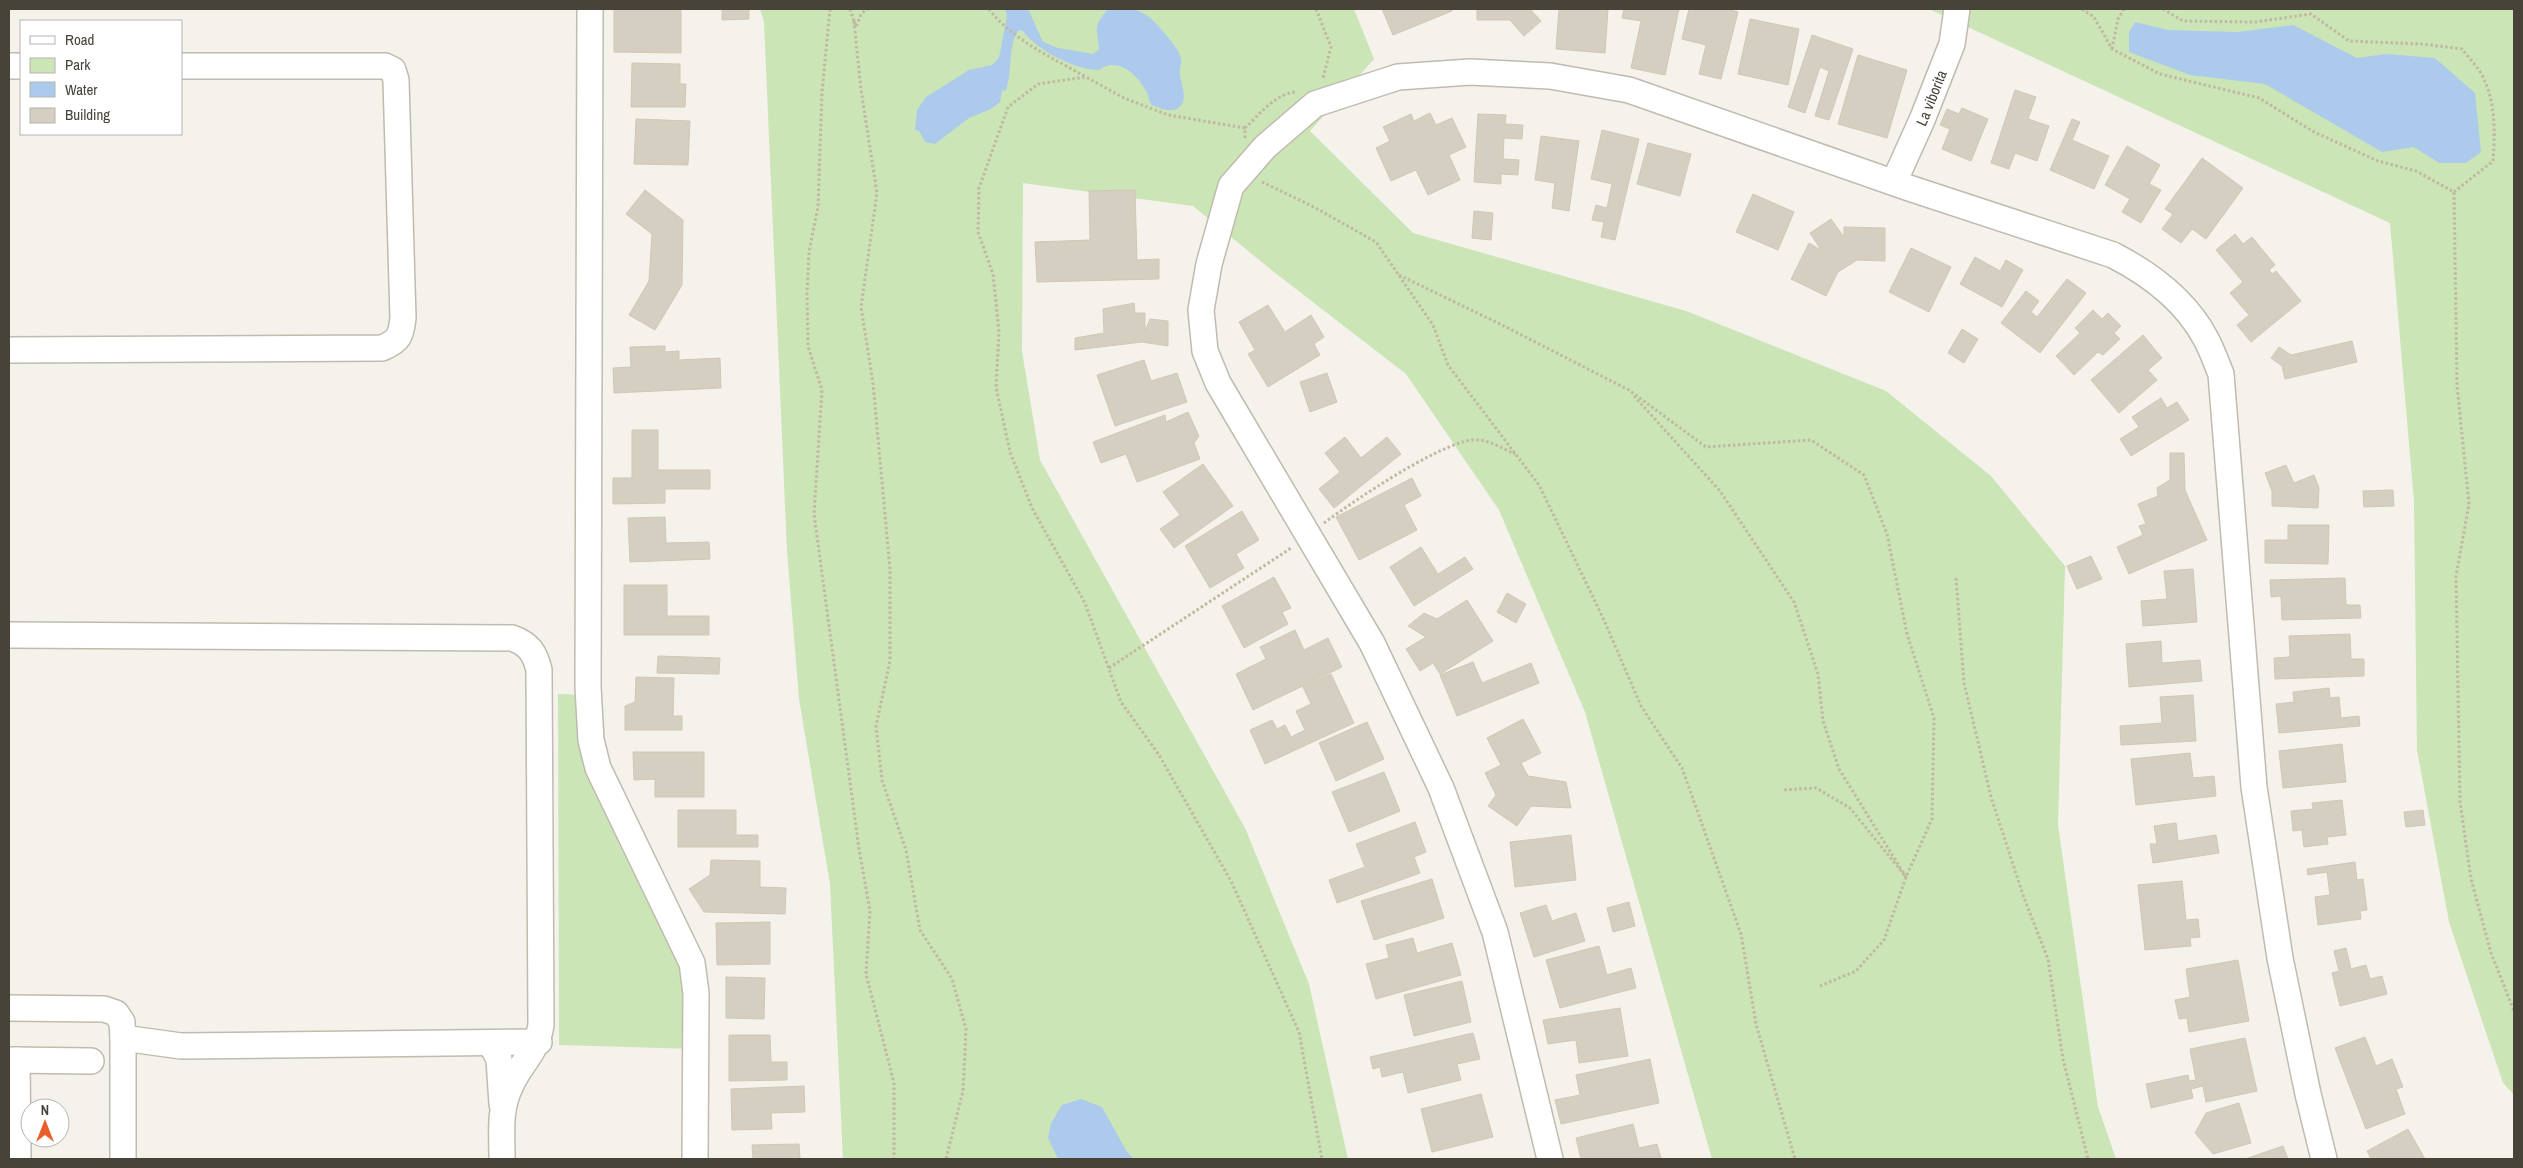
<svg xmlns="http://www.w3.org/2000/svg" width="2523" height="1168" font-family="'Archivo Narrow',sans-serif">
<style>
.green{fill:#cbe5b7}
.water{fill:#accaeb}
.building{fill:#d5cfc1;stroke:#cfc8b4}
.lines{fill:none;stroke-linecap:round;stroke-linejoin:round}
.minor-casing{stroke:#bfbbae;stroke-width:28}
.path{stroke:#c0b8a0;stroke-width:3;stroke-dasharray:2.5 2.5;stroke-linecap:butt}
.minor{stroke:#fff;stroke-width:25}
.labels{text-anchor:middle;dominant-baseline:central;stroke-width:5;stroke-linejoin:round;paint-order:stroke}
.street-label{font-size:15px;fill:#484339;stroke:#fff}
</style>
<rect width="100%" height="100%" fill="#f4f2eb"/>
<path class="green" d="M760,9h594l20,50 -64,72 103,102 273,78 200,80 105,85 74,90 -7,259 40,282 18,52h-404l-127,-447 -86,-202 -93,-136 -132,-102 -81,-66 -170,-23 -1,168 18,109 205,368 64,156 39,175h-505l-13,-275 -31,-185 -12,-148 -23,-529z
M1929,9h585v1086l-11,-12 -54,-161 -32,-172 -3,-249 -24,-278z
M558,694l31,1 2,45 101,223 4,86 -137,-4z"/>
<path class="water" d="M1005,9h23l15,33 15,6 35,6 6,-4c-1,-21 -8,-21 9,-41 33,-3 39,4 59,27 5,6 13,16 14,23 1,5 -2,11 -1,16 1,10 9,25 -2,33 -8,5 -19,0 -26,-3 -4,-5 -3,-9 -6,-14 -9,-17 -29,-35 -47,-21 -24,0 -62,-20 -76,-39l-4,-1c-12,15 -6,42 -13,60l-4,1 -2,11 -9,7 -22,9 -34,26 -10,-2 -6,-11 -4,-1 2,-20 9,-13 43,-27 23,-5 7,-7 8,-42z
M2135,22l33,8 69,2 56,-7 64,33 29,-4 49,4 40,35 6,59 -15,11h-27l-25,-16 -32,5 -117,-68 -75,-9 -61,-23v-20z
M1081,1099l21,8 25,45 7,7h-76l-10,-21 3,-15 11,-18z"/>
<path class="building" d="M614,9h67v44l-67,-1z
M722,9h27v10l-27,1z
M1382,9h70v2l-59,24z
M1477,9h53l11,12 -17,15 -14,-16h-33z
M1559,9h49l-3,44 -49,-4z
M1624,9h55l-14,66 -34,-7 10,-47 -19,-3z
M1689,9h37l12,3 -17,67 -22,-5 7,-29 -24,-6z
M1750,19l49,10 -11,56 -50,-11z
M1812,35l41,14 -24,71 -14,-4 14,-45 -9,-4 -15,46 -17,-6z
M1858,55l49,15 -20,68 -49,-14z
M632,63l48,1v20h6l-1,23h-54z
M2015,90l21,7 -8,22 21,7 -12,35 -22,-8 -6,16 -18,-6z
M1962,108l26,11 -17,42 -29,-12 8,-20 -10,-4 7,-16 12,5z
M1430,113l6,12 16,-7 14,29 -17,8 11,25 -32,15 -12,-25 -25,11 -15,-33 14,-7 -7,-14 28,-13 3,7z
M1478,114l28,1 -1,9 18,1 -1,14 -18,-1 -1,21 16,1 -1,15 -17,-1v10l-27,-2z
M636,119l54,2 -2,44 -54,-1z
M2072,119l8,3 -8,18 37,16 -15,33 -44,-19z
M1602,130l37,9 -24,101 -14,-3 3,-15 -12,-2 4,-15 11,3 5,-24 -21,-5z
M1541,136l38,5 -10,70 -17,-3 3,-25 -20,-3z
M1648,143l43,11 -11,42 -43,-12z
M2127,146l33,19 -11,19 12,6 -20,33 -19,-11 8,-13 -25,-14z
M2202,158l41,30 -37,51 -14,-10 -11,14 -19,-14 11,-15 -8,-5z
M645,190l38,30 -1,65 -27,45 -26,-15 20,-34 3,-47 -26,-20z
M1135,190l2,70 22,-1v20l-122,3 -2,-40 55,-2 -1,-49z
M1753,194l41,18 -16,38 -42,-18z
M1474,211l19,2 -2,27 -19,-2z
M1831,219l13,18v-10l41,1v33l-28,-1 -19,12 -12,24 -35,-17 18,-36 12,7 -11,-17z
M2235,234l8,10 9,-7 23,28 -6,5 3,4 4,-3 25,30 -50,41 -14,-17 12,-10 -19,-22 13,-11 -27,-32z
M1911,248l40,19 -22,45 -40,-20z
M1975,257l25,14 6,-11 17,10 -21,37 -42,-23z
M2067,279l19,14 -46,60 -39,-30 25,-32 13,10 -8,11 6,5z
M1134,303l1,10h10v18l5,-12 18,2v25l-26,-4 -67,8v-12l29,-5 -1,-24z
M1268,305l17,27 26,-17 13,22 -10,7 6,11 -52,32 -20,-33 7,-4 -16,-28z
M2093,310l9,9 6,-6 13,13 -7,7 6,6 -17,16 -5,-3 -24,23 -18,-19 24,-23 -5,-5z
M1962,329l16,10 -14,24 -16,-10z
M2143,335l19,23 -14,12 9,10 -38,33 -28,-33z
M2352,341l5,21 -72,17 -3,-13 -11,-8 8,-11 12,8z
M665,346v6l14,-1v9l41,-2 1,30 -107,5 -1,-25 18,-1 -1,-20z
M1144,360l7,21 26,-8 10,29 -72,24 -18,-51z
M1327,373l10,29 -27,10 -10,-30z
M2161,398l6,10 10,-6 12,18 -58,36 -11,-17 19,-12 -7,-10z
M1188,412l11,24 -5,7 6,16 -63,23 -11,-28 -25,9 -8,-21 72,-27 1,7z
M632,430h26v40h52v19h-45v14l-52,1v-26h19z
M1345,437l16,21 26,-21 14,17 -67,54 -15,-19 21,-17 -15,-19z
M2170,453h14l1,37 22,50 -78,34 -12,-27 26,-12 -4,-9 7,-2 -8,-20 20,-8 -1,-8 13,-8z
M1203,464l30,42 -59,42 -14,-19 20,-14 -17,-23z
M2286,465l8,18 20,-8 5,13 -1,20 -46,-2v-15l-7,-18z
M1412,478l9,18 -17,9 13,25 -58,30 -23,-43z
M2393,490l1,16 -30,1 -1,-16z
M1242,511l17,29 -23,14 8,14 -34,20 -25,-42z
M665,517l1,26 43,-1 1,17 -80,3 -2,-44z
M2288,525h41l-1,39 -63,-1v-23h23z
M1421,547l17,27 27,-17 8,12 -59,37 -24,-39z
M2091,556l11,23 -25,10 -10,-23z
M2193,569l4,53 -54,4 -2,-25 26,-2 -3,-28z
M1274,577l17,31 -9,4 6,12 -44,24 -22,-42z
M2345,578l1,27h14l1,13 -79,2 -1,-24 -10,1 -1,-17z
M624,585h43v31h42v19h-85z
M1507,593l19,11 -10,19 -19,-11z
M1467,600l26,41 -53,33 -7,-11 -13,8 -14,-22 20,-12 -18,-11 16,-13 13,6z
M1295,630l9,20 24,-12 14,29 -89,43 -17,-36 30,-15 -6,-12z
M2350,634l1,25h13v17l-89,3 -1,-21 16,-1 -1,-21z
M2161,641l1,22 38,-3 2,21 -73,6 -3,-43z
M658,656l62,2 -1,16 -62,-1z
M1473,662l9,21 49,-20 8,20 -82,33 -17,-41z
M1331,674l23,49 -89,41 -15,-34 22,-10 5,9 8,-4 6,12 14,-7 -9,-19 15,-7 -8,-17z
M636,677l38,1 -1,38h9v14h-57v-24l10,-4z
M2329,688l1,10 9,-1 2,21 18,-2 1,10 -81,7 -3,-29 18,-2 -1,-10z
M2193,695l3,46 -75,4 -1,-19 42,-3 -2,-26z
M1523,719l18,34 -20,10 7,13 38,6 5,26 -40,-2 -14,20 -29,-20 8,-11 -11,-22 16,-8 -14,-27z
M1367,722l17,37 -48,22 -17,-38z
M2342,744l4,38 -63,6 -4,-37z
M633,752h71v45h-49v-18l-21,1z
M2190,753l3,25 21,-2 2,20 -80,9 -5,-46z
M1384,772l16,39 -51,21 -17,-40z
M2342,800l4,35 -19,2 1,7 -24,3 -2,-17 -9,1 -2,-20 22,-2 -1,-6z
M678,810h58v25h22v12h-80z
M2423,810l2,15 -19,2 -2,-15z
M1415,822l11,30 -12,5 6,16 -83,30 -8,-23 36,-13 -9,-23z
M2176,823l2,18 38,-6 3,18 -66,10 -3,-19h7l-3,-18z
M1571,835l5,45 -61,7 -5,-45z
M711,860l49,1v26l26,1 -1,26 -81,-2 -15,-23 21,-14z
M2355,862l2,18 6,-1 4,31 -7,1 1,8 -43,6 -3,-28 15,-2 -3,-23 -19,3 -1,-6z
M1432,879l12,39 -70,22 -13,-39z
M2182,881l4,39 12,-1 2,18 -10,1 1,8 -46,4 -7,-65z
M1629,902l6,24 -22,6 -6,-24z
M1546,905l6,16 24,-8 9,28 -51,16 -14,-44z
M770,922v42l-53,1 -1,-42z
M1413,938l4,15 35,-10 9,32 -85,24 -10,-35 23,-6 -3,-13z
M1599,946l8,29 24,-7 5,20 -76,20 -14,-48z
M2346,948l5,21 15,-4 4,14 12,-3 5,18 -47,12 -8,-33 7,-2 -5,-20z
M2238,960l11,61 -60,11 -2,-14 -8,1 -4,-19 15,-3 -4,-28z
M726,977l39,1 -1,41 -38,-1z
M1462,981l9,41 -57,14 -10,-41z
M1620,1008l8,48 -49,7 -3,-23 -28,4 -5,-24z
M1473,1033l7,26 -23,5 4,16 -53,13 -5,-21 -21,5 -2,-10 -7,2 -3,-12z
M729,1035h41l1,27h16v18l-58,1z
M2365,1037l11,29 16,-7 11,28 -7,2 9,25 -39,15 -31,-81z
M2245,1038l12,53 -51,11 -3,-16 -12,3 2,9 -42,10 -5,-24 42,-9 1,6 7,-1 -6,-31z
M1650,1059l9,44 -98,21 -6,-24 25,-5 -4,-20z
M804,1086l1,26 -34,1 1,16 -40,1 -1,-41z
M1481,1094l12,43 -61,15 -11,-43z
M2239,1103l12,40 -38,11 -18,-21 11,-20z
M1633,1124l6,24 18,-4 4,14 -80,1 -5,-21z
M2408,1129l17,30h-54l-4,-8z
M799,1144l1,15h-47l-1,-14z
M2283,1146l5,13h-43z"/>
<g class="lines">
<defs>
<g id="minor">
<path d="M590,9l-2,678 3,53 7,28 94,195 4,30 -1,166"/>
<path d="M9,66h12"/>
<path id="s1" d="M1894,182l28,-62 30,-76 5,-35"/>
<path d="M9,350l373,-2c17,-7 19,-12 21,-30l-7,-238 -3,-10 -8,-4h-204"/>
<path d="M9,635l503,3c17,6 23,15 27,32l2,355c-4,28 -21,38 -31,62 -11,23 -8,47 -8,72"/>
<path d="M9,1008l95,1 12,4 6,9 1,16 58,8 358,-4"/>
<path d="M123,1038v121"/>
<path d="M491,1044l8,15 3,45"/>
<path d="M9,1060l82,1"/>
<path d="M17,1060l1,99"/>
<path d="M1550,1159l-55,-227 -54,-144 -69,-145 -154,-260 -13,-32 -4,-41 8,-46 22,-78 34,-39 50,-43 83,-27 72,-5 80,4 79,14 280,98 204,67c37,19 73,46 93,84 6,11 10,23 15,35l33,413 26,171 28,136 16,65"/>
</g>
</defs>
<use href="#minor" class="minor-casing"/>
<path class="path" d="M830,9l-8,83 -4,115 -9,45 -2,42 1,52 14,44 -8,124 45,335 11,62 -4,63 28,109v76
M850,9l6,18 5,-13 7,-5
M989,9c23,31 64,49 97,68
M1316,9l15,38 -8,31
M2082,9l12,8 18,32 48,25 99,24 55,34 64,29 38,10 38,21 3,193 12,119 -13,72 4,226 11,77 20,74 23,58
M2163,9l20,12 72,1 56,-8 38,27 73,3 40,5c7,9 16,18 21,28 13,26 12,57 10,84l-39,31
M854,21l7,69 16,103 -16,114 12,76 17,186v92l-14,65 6,54 24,70 14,80 32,49 14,50 -3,62 -17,68
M2112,49l6,-30 6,-10
M1245,128l-77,-13 -44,-17 -38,-21 -48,7 -30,23 -29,81 -1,44 15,42 6,58 -3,55 14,65 22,56 53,95 36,99 38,53 72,126 68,151 23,127
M1245,138v-10c14,-13 31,-35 51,-36
M1262,182l50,24 64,36 57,83 15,40 91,120 65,135 37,86 41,62 59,166 15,90 39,135
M1399,275l103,50 127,65 77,57 105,-7 53,35 23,59 20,100 27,84 -2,101 -26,58 -22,63 -28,31 -36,15
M1634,396l86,95 74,111 24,72 5,47 16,48 67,108 -56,-69 -34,-20 -34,2
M1324,523c31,-23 111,-77 147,-83 16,-2 30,8 44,14
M1956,578l8,105 27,114 33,101 24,61 15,100 25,100
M1109,668l182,-120"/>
<use href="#minor" class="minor"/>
</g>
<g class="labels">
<g class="street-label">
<text stroke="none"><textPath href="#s1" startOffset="92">La viborita</textPath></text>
</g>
</g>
<rect width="2523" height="1168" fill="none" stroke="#484339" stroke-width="20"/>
<rect x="20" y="20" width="162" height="115" fill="#ffffff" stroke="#b6b4b0"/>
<rect x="30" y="36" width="25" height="8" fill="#ffffff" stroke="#b6b4b0"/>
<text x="65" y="45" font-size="15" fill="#484339">Road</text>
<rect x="30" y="58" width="25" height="15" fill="#cbe5b7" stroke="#b6b4b0"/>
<text x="65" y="70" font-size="15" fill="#484339">Park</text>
<rect x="30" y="82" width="25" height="15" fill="#accaeb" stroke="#b6b4b0"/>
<text x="65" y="95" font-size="15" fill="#484339">Water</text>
<rect x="30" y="108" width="25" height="15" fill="#d5cfc1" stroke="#b6b4b0"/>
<text x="65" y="120" font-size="15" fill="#484339">Building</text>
<g transform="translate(45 1123)"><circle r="24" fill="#ffffff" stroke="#b6b4b0"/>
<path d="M0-4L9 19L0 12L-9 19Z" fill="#ea5e2c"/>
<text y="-8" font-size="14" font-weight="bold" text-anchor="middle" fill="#484339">N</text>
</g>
</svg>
